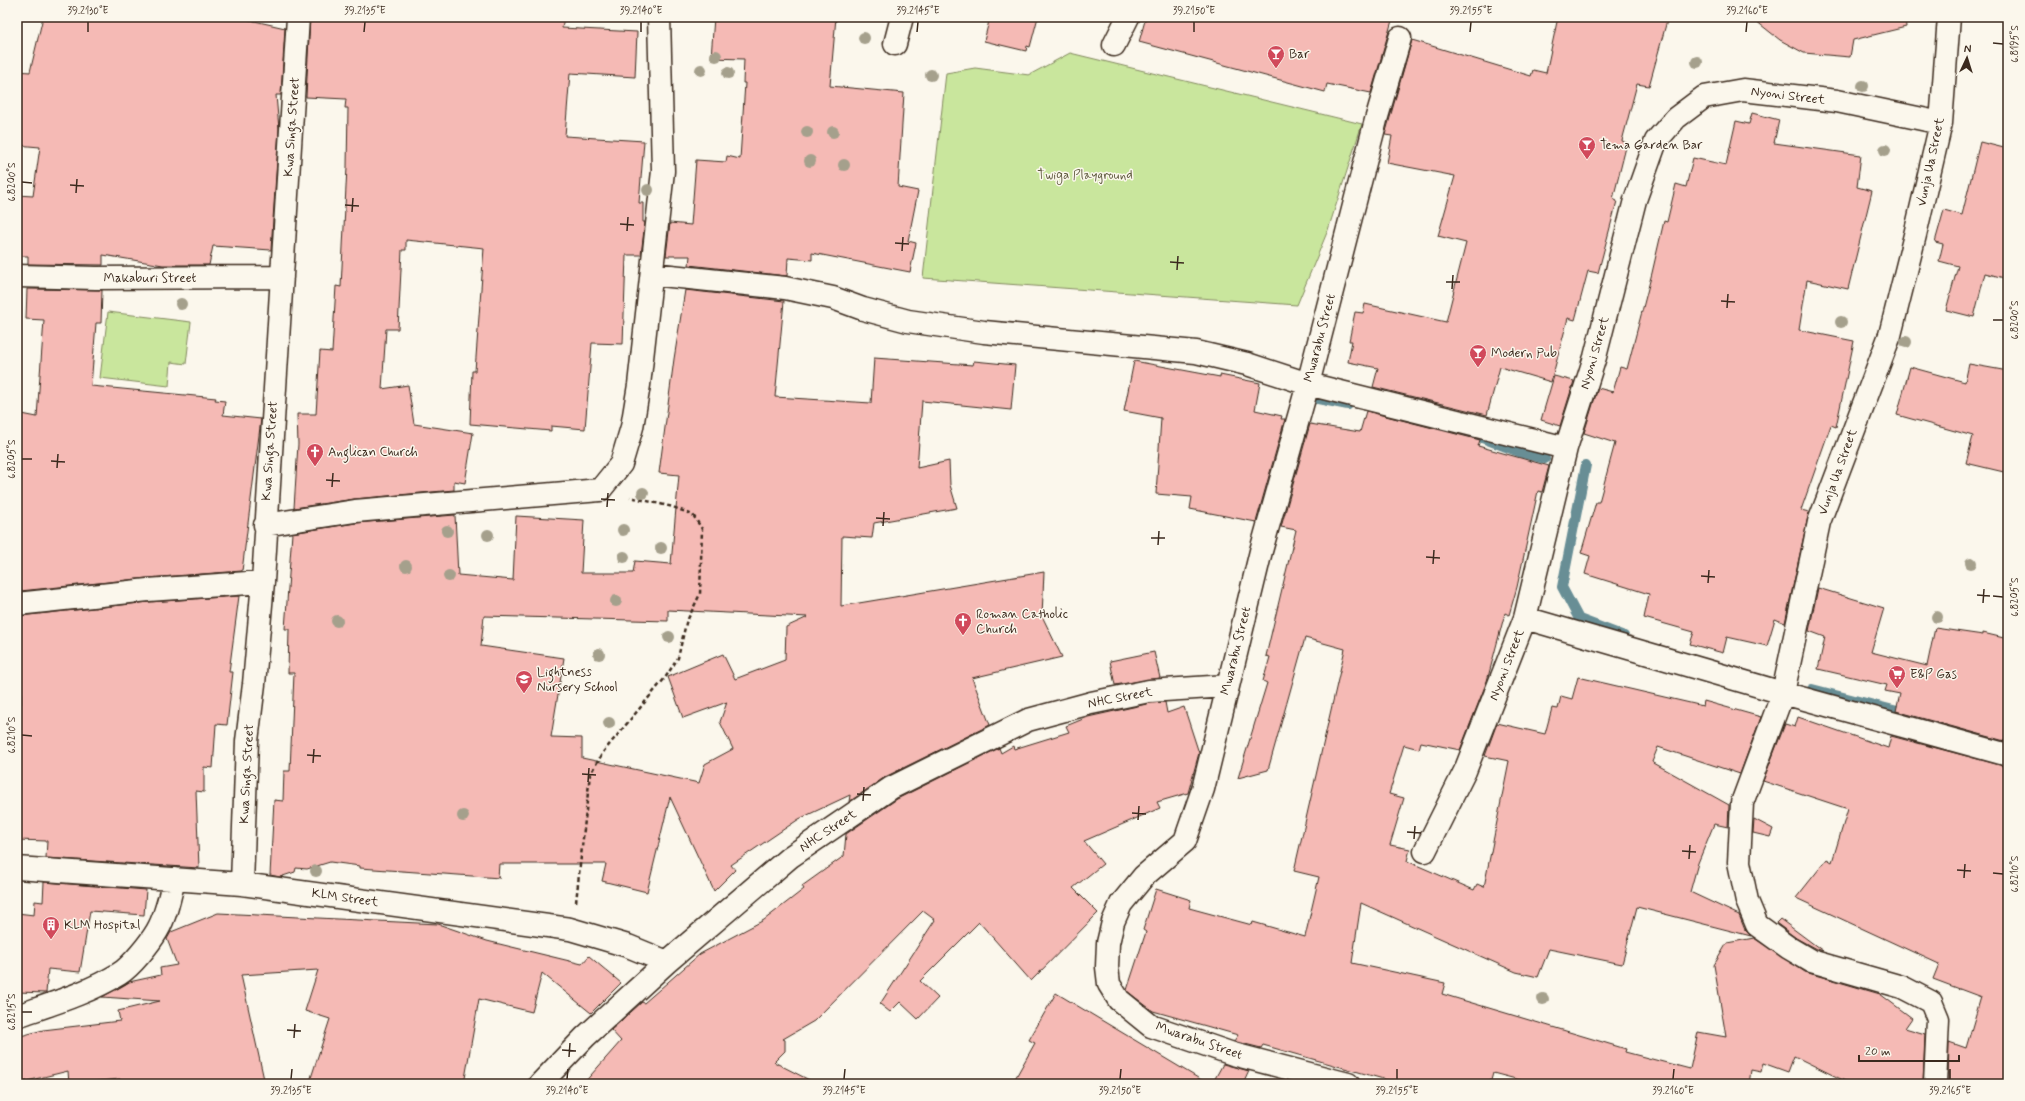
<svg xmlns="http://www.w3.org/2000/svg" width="2025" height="1101" font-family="Mynerve,sans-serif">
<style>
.green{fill:#c9e69d;stroke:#82885e}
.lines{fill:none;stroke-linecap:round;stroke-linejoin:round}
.stream{stroke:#678e95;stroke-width:10}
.building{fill:#f5bab5;stroke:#3b2a1e;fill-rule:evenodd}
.minor-casing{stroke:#3b2a1e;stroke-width:25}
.path{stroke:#3b2a1e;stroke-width:2.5;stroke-dasharray:4 3;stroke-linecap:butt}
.minor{stroke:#fbf7ec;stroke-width:22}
.tree{fill:#a5a08c}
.ticks{fill:none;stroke:#3b2a1e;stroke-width:1.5}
.labels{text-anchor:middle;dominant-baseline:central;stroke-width:3;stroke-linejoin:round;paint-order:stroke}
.poi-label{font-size:13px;fill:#3b2a1e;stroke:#fbf7ec;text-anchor:start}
.street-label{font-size:13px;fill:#3b2a1e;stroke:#fbf7ec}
.park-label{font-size:13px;fill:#5e593e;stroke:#fbf7ec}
.neatline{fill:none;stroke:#3b2a1e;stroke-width:1.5}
.ticks-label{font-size:10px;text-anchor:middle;fill:#3b2a1e}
</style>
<rect width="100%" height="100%" fill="#fbf7ec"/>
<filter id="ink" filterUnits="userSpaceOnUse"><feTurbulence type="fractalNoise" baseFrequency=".025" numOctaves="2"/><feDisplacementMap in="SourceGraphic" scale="8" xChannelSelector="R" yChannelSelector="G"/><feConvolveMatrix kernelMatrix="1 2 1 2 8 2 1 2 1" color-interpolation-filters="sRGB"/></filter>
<g filter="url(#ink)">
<path class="green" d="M1070,53l292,71 -34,106 -31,75 -374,-27 23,-205 29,-5 54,7z
M108,312l83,10 -5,42 -15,-2 -2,24 -69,-8z"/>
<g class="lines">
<path class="stream" d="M1311,402l2,-4 35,7
M1379,412l54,17 44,7 45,17 23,6
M1586,465l-24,122 17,32 45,17
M1812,689l97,25
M1957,728l51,15"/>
</g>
<path class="building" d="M43,17h194l48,11 -4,67h-5l3,34 -8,121 -58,-4 -4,19h-46l-60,-10v10l-75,-1v-8h-11v-61l16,1 7,-49 -23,-2v-74l13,1z
M310,17h254l-2,11 75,4 -2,45 -65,-4 -5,63 79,5 -5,62h4v19h2l-4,33h-15l-3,89 -31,-1 -7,86 -34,-3v5l-81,-7 2,-53h3l9,-123 -78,-8v10h-4l-4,79h-12l-4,60 26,-4 6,39 59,9 -8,50 -11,-2v9l-100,9 -60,9 4,-64 -1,-30h19l4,-63 12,1 4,-66 5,1 6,-120 1,-59h-3l1,-9 -40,-2z
M714,17h122l-6,69 74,7 -6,94 20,4 -10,50 8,2 -6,29 -98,-19v7l-24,-2 -1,18 -98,-11 1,-9h-24l4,-33 21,2 5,-65 30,2 1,-6 13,3 5,-76h-2l1,-24 -33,-1z
M990,17h48l-8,30 -3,-1 -1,5 -42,-10z
M1146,17h247l-22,76 -44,-9 -2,8 -186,-50z
M1558,17h110l-19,69 -12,-2 -15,57 5,2 -14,56 4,2 -19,72 -10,-2 -13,49 -7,-2 -17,64 -51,-15 -13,48 -114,-28 5,-19 -30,-6 4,-21h-3l6,-29 8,1 2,-9 81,18 20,-79 -28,-7 17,-60 -68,-13 5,-27 -7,-1 27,-95 119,36 2,-6 13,3z
M1751,17h154l1,10 -53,13 -3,17 -46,-4 -24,-13z
M1752,113l27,7 -5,23 87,12 -4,32 15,4 -24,98 -41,-9 -8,50 55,11 -18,86 -5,-2 -30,85 8,2 -24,111 -10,-4 -8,27 -40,-9 -4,16 -33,-9 4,-12 -50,-14 5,-24 -64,-20 5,-18 -9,-3 15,-51h3l16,-59 -31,-10 14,-45 15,4 7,-25 7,2 25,-96 12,-52 3,1 9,-38 10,3 7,-29 33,7 10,-44 13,3z
M1980,142l28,7v130l-23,-6 -11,44 -28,-7 12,-44 -19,-5 4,-17 -8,-2 9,-32 18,5z
M27,289l75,1 -1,33h-5l-5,63 125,12 -1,2 10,1 -2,14 38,4 -19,152 -95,7 -127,13v-3h-3v-175l20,4 7,-97 -18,-1z
M685,290l99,11 -9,96 96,6 3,-45 99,7 1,-4 41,4 -4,45 -89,-9 -5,67 32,-7 1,24 7,23 -83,15 -2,15 -30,-2 -1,70 203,-34 -2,44 20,41 -90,21 18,47 -105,52 -36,25 1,-7 -51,24 -68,46 4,5 -21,21 -44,-94 -23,95 -45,-11 4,-17h-107l-1,13 2,1 -140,-10v-2l-30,-4 -23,7 -11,-1 -1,4 -15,5 -10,-2 4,-75 9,1 1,-30h6l4,-98h-6l1,-44h-4l7,-96 64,-10 99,-8 3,60 55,5 3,-64 68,4 -3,53h52l2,-12 36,3 8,-89 -20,-2 15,-114zM668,610l140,7 -22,10 -1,33 -50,19 -12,-25 -55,23 15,41 44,-16 -7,20 13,27 -28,15 -6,19 -117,-25v-20l-31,-1 13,-79 -83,-12 3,-30 184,5z
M1134,361l86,16v-2l40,8 -5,27 27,6 -1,3h4l-29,103 -66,-13 2,-12 -36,-3 5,-76 -37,-7z
M1969,364l39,7v102l-42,-10 7,-27 -76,-21 13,-48 55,15z
M1554,376l20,5 -14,45 -19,-6z
M1366,411l114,29 -2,6 71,20 -7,26 -4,-1 -21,96 -8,28 -4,-2 -18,68 -27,69 -39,-8 -2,7 -15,-4 -15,49 15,4 -14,47 20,4 -3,12 67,29 3,-6 7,3 25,-126 -24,-5 12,-33 48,11 7,-26 6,1 3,-13 11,3 6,-22 125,29 1,-5 57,16 -21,57 -82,-27 -6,15 77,43 -1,22 -14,-3 -16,39 -8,29 49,23 6,15 6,6 -114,-29 -15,57 -73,-15 -11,28 -22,-5 -155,-69 -9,60 93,20 -3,11 184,55 -1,3 65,17 8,-37 28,5 -12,-72 13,-22 27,-5 51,34 75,22 32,24 -7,10 20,6 -2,50h-72l-57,-28 -6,16 -25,-9 -2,9 -10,-2 -2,14h-214l-42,-11 -3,11h-89l-138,-39 -2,3 -24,-6 -3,-1 4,-6 -85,-24 -25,-19 -1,-2 19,-58 -3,-2 13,-41 35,11 -2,8 63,17 1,-3 52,15 14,-60 -25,-6 51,-222 -40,-11 -37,132 -30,8 29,-95 -4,-2 7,-24 -4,-1 30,-126 -15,-3 29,-103 50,8z
M1818,588l66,20 -13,44 56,14 8,-38 48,7v-2l25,6v103l-112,-31 4,-17 -15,-3 2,-6 -69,-16 7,-32 -16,-6z
M239,596l-10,76h4l-6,53 -11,-1 -3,44 -9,-1v25l-8,-1 3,77 -153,-10 1,-17 -30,-1v-136h4l-1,-88 129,-14z
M1154,652l6,26 -45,7 -5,-24z
M1165,702l2,11 17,-6 15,46 -11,40 -31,9 3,6 -76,33 19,23 -30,24 25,25 -67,68 -52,-59 -59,59 18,17 -20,21 -18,-17 -10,10 -10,-8 55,-84 -12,-9 -109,110 -31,18 2,1v11l-11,11 43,22h-234l38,-43 -10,-11 31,-28 2,1 56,-49 64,-34 40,-31 -2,-3 42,-30 2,-22 51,-35 102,-51 2,5 12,-7 1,3 55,-17 -3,-6 22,-9 63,-14z
M1798,717l90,31 3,-12 117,31v300l-5,17h-55l1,-42 17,6 15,-51 -48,-18 6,-15 -143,-66 31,-39 5,3 16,-53 -85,-28 22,-57 10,3z
M1754,819l19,10 -3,8 -17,-4z
M44,882l102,8 -2,25 -54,-4 -10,61 -32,-3 -2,24 -29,-1v-79l17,2 1,-14 8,1z
M218,913l220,11 49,17 95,23 7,-8 32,27 -30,30 -49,-40 -10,39 -53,-13 -15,85h-155l21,-65 -25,-8 13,-41 -77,5 24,109h-144l-1,-5 -51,5 -1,-13 -45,11 -6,-23v-22l26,-7 77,-9 -2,-10 42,-10 -58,-4 27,-15 32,-7 -1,-7 17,-3 -10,-26 4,-7z
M1780,919l43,32 -7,-2 -20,-11 -20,-15z
M1056,993l152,91h-196l23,-41 -6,-3z
M1223,1064l26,7 -6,13h-31z"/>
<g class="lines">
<defs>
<path id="minor" d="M895,44l7,-27
M1114,45l14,-28
M652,274l133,14 48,10 30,11 45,12 76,11 212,20 51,12 61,20 258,64
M17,276l79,2 186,-1
M265,525l90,-14 245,-21 21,-26 11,-37 7,-42 24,-214 -4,-154
M17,604l131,-14 115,-8
M1525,618l258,75 225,62
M1425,851l40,-80 60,-153 41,-170 29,-91 40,-157 21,-59 20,-23 28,-21 39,-7 94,11 104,22
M17,868l225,16 328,45 58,17 39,16
M242,884l5,-143 7,-57 9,-102 35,-565
M17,1016c34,-12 71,-23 102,-42 12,-7 31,-31 38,-43 9,-15 13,-35 17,-52
M540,1084l45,-47 82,-75 123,-105 101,-69 137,-68 63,-17 58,-12 78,-5
M1348,1084l-115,-30 -82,-28 -32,-26 -10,-16 -2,-17 1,-24 5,-21 8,-18 23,-28 41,-35 18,-52 58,-238 47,-167 68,-264 24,-82
M1935,1084l3,-65 -7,-17 -29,-15 -91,-26 -22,-13 -32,-23 -10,-24 -8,-39 3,-59 41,-110 36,-171 71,-187 25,-100 26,-112 8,-106"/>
</defs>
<use href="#minor" class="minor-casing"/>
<path class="path" d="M576,902l14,-128 14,-23 61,-73 13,-20 8,-35 14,-29 2,-65 -9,-14 -20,-8 -43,-10"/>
<use href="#minor" class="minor"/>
</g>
<g class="tree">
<circle cx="864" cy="38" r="6"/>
<circle cx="716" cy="56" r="6"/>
<circle cx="1697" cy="62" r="6"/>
<circle cx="701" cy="70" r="6"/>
<circle cx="728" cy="73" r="6"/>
<circle cx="931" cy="75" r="6"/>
<circle cx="1863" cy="86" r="6"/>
<circle cx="807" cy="132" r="6"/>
<circle cx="833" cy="132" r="6"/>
<circle cx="1885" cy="150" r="6"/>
<circle cx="810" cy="161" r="6"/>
<circle cx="844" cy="165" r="6"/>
<circle cx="648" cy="190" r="6"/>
<circle cx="181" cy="304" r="6"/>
<circle cx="1841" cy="322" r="6"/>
<circle cx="1906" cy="342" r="6"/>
<circle cx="643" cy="493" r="6"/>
<circle cx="623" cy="530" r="6"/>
<circle cx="447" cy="531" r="6"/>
<circle cx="488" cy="535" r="6"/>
<circle cx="661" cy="548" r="6"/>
<circle cx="624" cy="557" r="6"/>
<circle cx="1971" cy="563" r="6"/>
<circle cx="406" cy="566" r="6"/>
<circle cx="449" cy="576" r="6"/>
<circle cx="616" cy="601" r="6"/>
<circle cx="1937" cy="617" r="6"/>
<circle cx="337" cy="621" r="6"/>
<circle cx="669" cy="637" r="6"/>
<circle cx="599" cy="654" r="6"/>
<circle cx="609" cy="723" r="6"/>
<circle cx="463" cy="816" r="6"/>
<circle cx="316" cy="871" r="6"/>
<circle cx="1543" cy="999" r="6"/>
</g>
</g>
<path class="ticks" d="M88,32v-10M364,32l1,-10M641,32v-10M917,32l1,-10M1194,32v-10M1470,32l1,-10M1746,32l1,-10M1993,43l10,1M22,182l10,1M70,185l14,1M76,193l1,-14M345,205l14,1M352,212l1,-14M620,224l14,1M627,231l1,-14M895,243l14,1M902,251l1,-14M1170,262l14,1M1177,270l1,-14M1446,282h14M1452,289l1,-14M1721,301l14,1M1727,308l1,-14M1993,320h10M22,459h10M51,461l14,1M57,468l1,-14M326,480l14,1M332,487l1,-14M601,499l14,1M607,507l1,-14M876,518l14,1M883,526l1,-14M1151,538h14M1158,545l1,-14M1426,557l14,1M1433,564l1,-14M1701,576l14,1M1708,583l1,-13M1977,595l13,1M1993,596l10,1M1983,603l1,-14M22,735l10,1M307,755l14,1M313,763l1,-14M582,774l14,1M588,782l1,-14M857,794l14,1M863,801l1,-14M1132,813l14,1M1138,820l1,-14M1407,832l14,1M1414,839l1,-13M1682,851l14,1M1689,859l1,-14M1957,870l14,1M1993,873l10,1M1964,878l1,-14M22,1012h10M287,1030l14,1M294,1038l1,-14M562,1050l14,1M569,1057l1,-14M291,1079l1,-10M567,1079l1,-10M844,1079l1,-10M1120,1079l1,-10M1397,1079v-10M1673,1079l1,-10M1950,1079v-10"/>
<defs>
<symbol id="bar-pin" viewBox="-11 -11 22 30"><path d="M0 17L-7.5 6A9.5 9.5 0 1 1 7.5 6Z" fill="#d1495b" stroke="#fbf7ec"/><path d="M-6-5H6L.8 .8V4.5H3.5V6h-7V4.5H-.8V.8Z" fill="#fff"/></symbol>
<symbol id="church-pin" viewBox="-11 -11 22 30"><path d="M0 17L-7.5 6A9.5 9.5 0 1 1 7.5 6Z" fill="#d1495b" stroke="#fbf7ec"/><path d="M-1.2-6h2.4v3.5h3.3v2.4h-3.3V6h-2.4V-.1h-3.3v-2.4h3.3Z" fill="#fff"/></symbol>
<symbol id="supermarket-pin" viewBox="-11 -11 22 30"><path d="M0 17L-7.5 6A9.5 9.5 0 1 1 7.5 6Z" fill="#d1495b" stroke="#fbf7ec"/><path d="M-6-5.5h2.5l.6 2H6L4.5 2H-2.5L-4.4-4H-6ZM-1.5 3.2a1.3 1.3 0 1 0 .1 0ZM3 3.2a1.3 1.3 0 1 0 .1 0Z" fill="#fff"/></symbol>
<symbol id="school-pin" viewBox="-11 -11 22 30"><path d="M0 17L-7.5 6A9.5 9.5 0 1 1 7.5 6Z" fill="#d1495b" stroke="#fbf7ec"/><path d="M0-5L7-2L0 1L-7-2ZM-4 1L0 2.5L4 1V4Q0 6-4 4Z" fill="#fff"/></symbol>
<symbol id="building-pin" viewBox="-11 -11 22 30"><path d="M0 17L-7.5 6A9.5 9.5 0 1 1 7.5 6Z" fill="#d1495b" stroke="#fbf7ec"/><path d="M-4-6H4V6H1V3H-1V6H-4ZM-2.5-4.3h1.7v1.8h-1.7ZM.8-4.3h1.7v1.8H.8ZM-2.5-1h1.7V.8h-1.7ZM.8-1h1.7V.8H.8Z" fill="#fff"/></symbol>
</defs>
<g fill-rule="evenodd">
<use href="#bar-pin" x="1266" y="44" width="20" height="27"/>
<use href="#bar-pin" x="1577" y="135" width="20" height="27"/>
<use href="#bar-pin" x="1468" y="343" width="20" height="27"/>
<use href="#church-pin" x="305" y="442" width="20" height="27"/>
<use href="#church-pin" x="953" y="611" width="20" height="27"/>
<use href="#supermarket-pin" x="1887" y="664" width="20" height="27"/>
<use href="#school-pin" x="514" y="669" width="20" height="27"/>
<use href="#building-pin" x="41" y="915" width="20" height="27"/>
</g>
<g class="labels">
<g class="poi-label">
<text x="1289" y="54">Bar</text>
<text x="1600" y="145">Tema Garden Bar</text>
<text x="1491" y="353">Modern Pub</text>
<text x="328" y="452">Anglican Church</text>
<text x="976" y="614">Roman Catholic<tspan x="976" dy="15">Church</tspan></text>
<text x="537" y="672">Lightness<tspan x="537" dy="15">Nursery School</tspan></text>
<text x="1910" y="674">E&amp;P Gas</text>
<text x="64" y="925">KLM Hospital</text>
</g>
<g class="street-label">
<text transform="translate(1788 96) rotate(7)">Nyoni Street</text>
<text transform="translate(292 127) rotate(-86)">Kwa Singa Street</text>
<text transform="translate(1931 162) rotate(-78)">Vunja Ua Street</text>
<text x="150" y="278">Makaburi Street</text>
<text transform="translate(1320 338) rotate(-75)">Mwarabu Street</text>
<text transform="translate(1595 353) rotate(-74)">Nyoni Street</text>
<text transform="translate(270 451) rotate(-86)">Kwa Singa Street</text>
<text transform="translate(1838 472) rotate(-70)">Vunja Ua Street</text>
<text transform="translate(1236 651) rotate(-76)">Mwarabu Street</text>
<text transform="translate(1507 665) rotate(-69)">Nyoni Street</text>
<text transform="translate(1120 698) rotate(-11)">NHC Street</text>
<text transform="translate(247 774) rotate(-87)">Kwa Singa Street</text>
<text transform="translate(828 831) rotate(-34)">NHC Street</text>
<text transform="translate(345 898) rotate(8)">KLM Street</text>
<text transform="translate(1199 1041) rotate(19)">Mwarabu Street</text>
</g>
<g class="park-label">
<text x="1085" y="175">Twiga Playground</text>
</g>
</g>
<rect width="2025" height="1101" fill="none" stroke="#fbf7ec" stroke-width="44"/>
<g transform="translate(1967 58) rotate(4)" stroke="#fbf7ec" stroke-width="3" paint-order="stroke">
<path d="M0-3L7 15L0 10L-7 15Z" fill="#3b2a1e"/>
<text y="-6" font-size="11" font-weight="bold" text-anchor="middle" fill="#3b2a1e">N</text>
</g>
<path d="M1859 1055v6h100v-6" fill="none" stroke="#3b2a1e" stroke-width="2"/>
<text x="1865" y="1055" font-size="12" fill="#3b2a1e" stroke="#fbf7ec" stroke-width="3" paint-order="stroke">20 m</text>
<rect x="22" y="22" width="1981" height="1057" class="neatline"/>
<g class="ticks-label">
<text x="88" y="14">39.2130°E</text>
<text x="365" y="14">39.2135°E</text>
<text x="641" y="14">39.2140°E</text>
<text x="918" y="14">39.2145°E</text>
<text x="1194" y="14">39.2150°E</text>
<text x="1471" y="14">39.2155°E</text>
<text x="1747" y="14">39.2160°E</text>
<text transform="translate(2014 44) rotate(-90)" y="4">6.8195°S</text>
<text transform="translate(11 182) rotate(-90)" y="4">6.8200°S</text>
<text transform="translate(2014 320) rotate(-90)" y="4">6.8200°S</text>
<text transform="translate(11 459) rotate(-90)" y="4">6.8205°S</text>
<text transform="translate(2014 597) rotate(-90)" y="4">6.8205°S</text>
<text transform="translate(11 735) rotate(-90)" y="4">6.8210°S</text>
<text transform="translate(2014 874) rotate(-90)" y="4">6.8210°S</text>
<text transform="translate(11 1012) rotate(-90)" y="4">6.8215°S</text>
<text x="291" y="1094">39.2135°E</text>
<text x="567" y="1094">39.2140°E</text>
<text x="844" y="1094">39.2145°E</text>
<text x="1120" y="1094">39.2150°E</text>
<text x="1397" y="1094">39.2155°E</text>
<text x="1673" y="1094">39.2160°E</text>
<text x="1950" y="1094">39.2165°E</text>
</g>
</svg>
